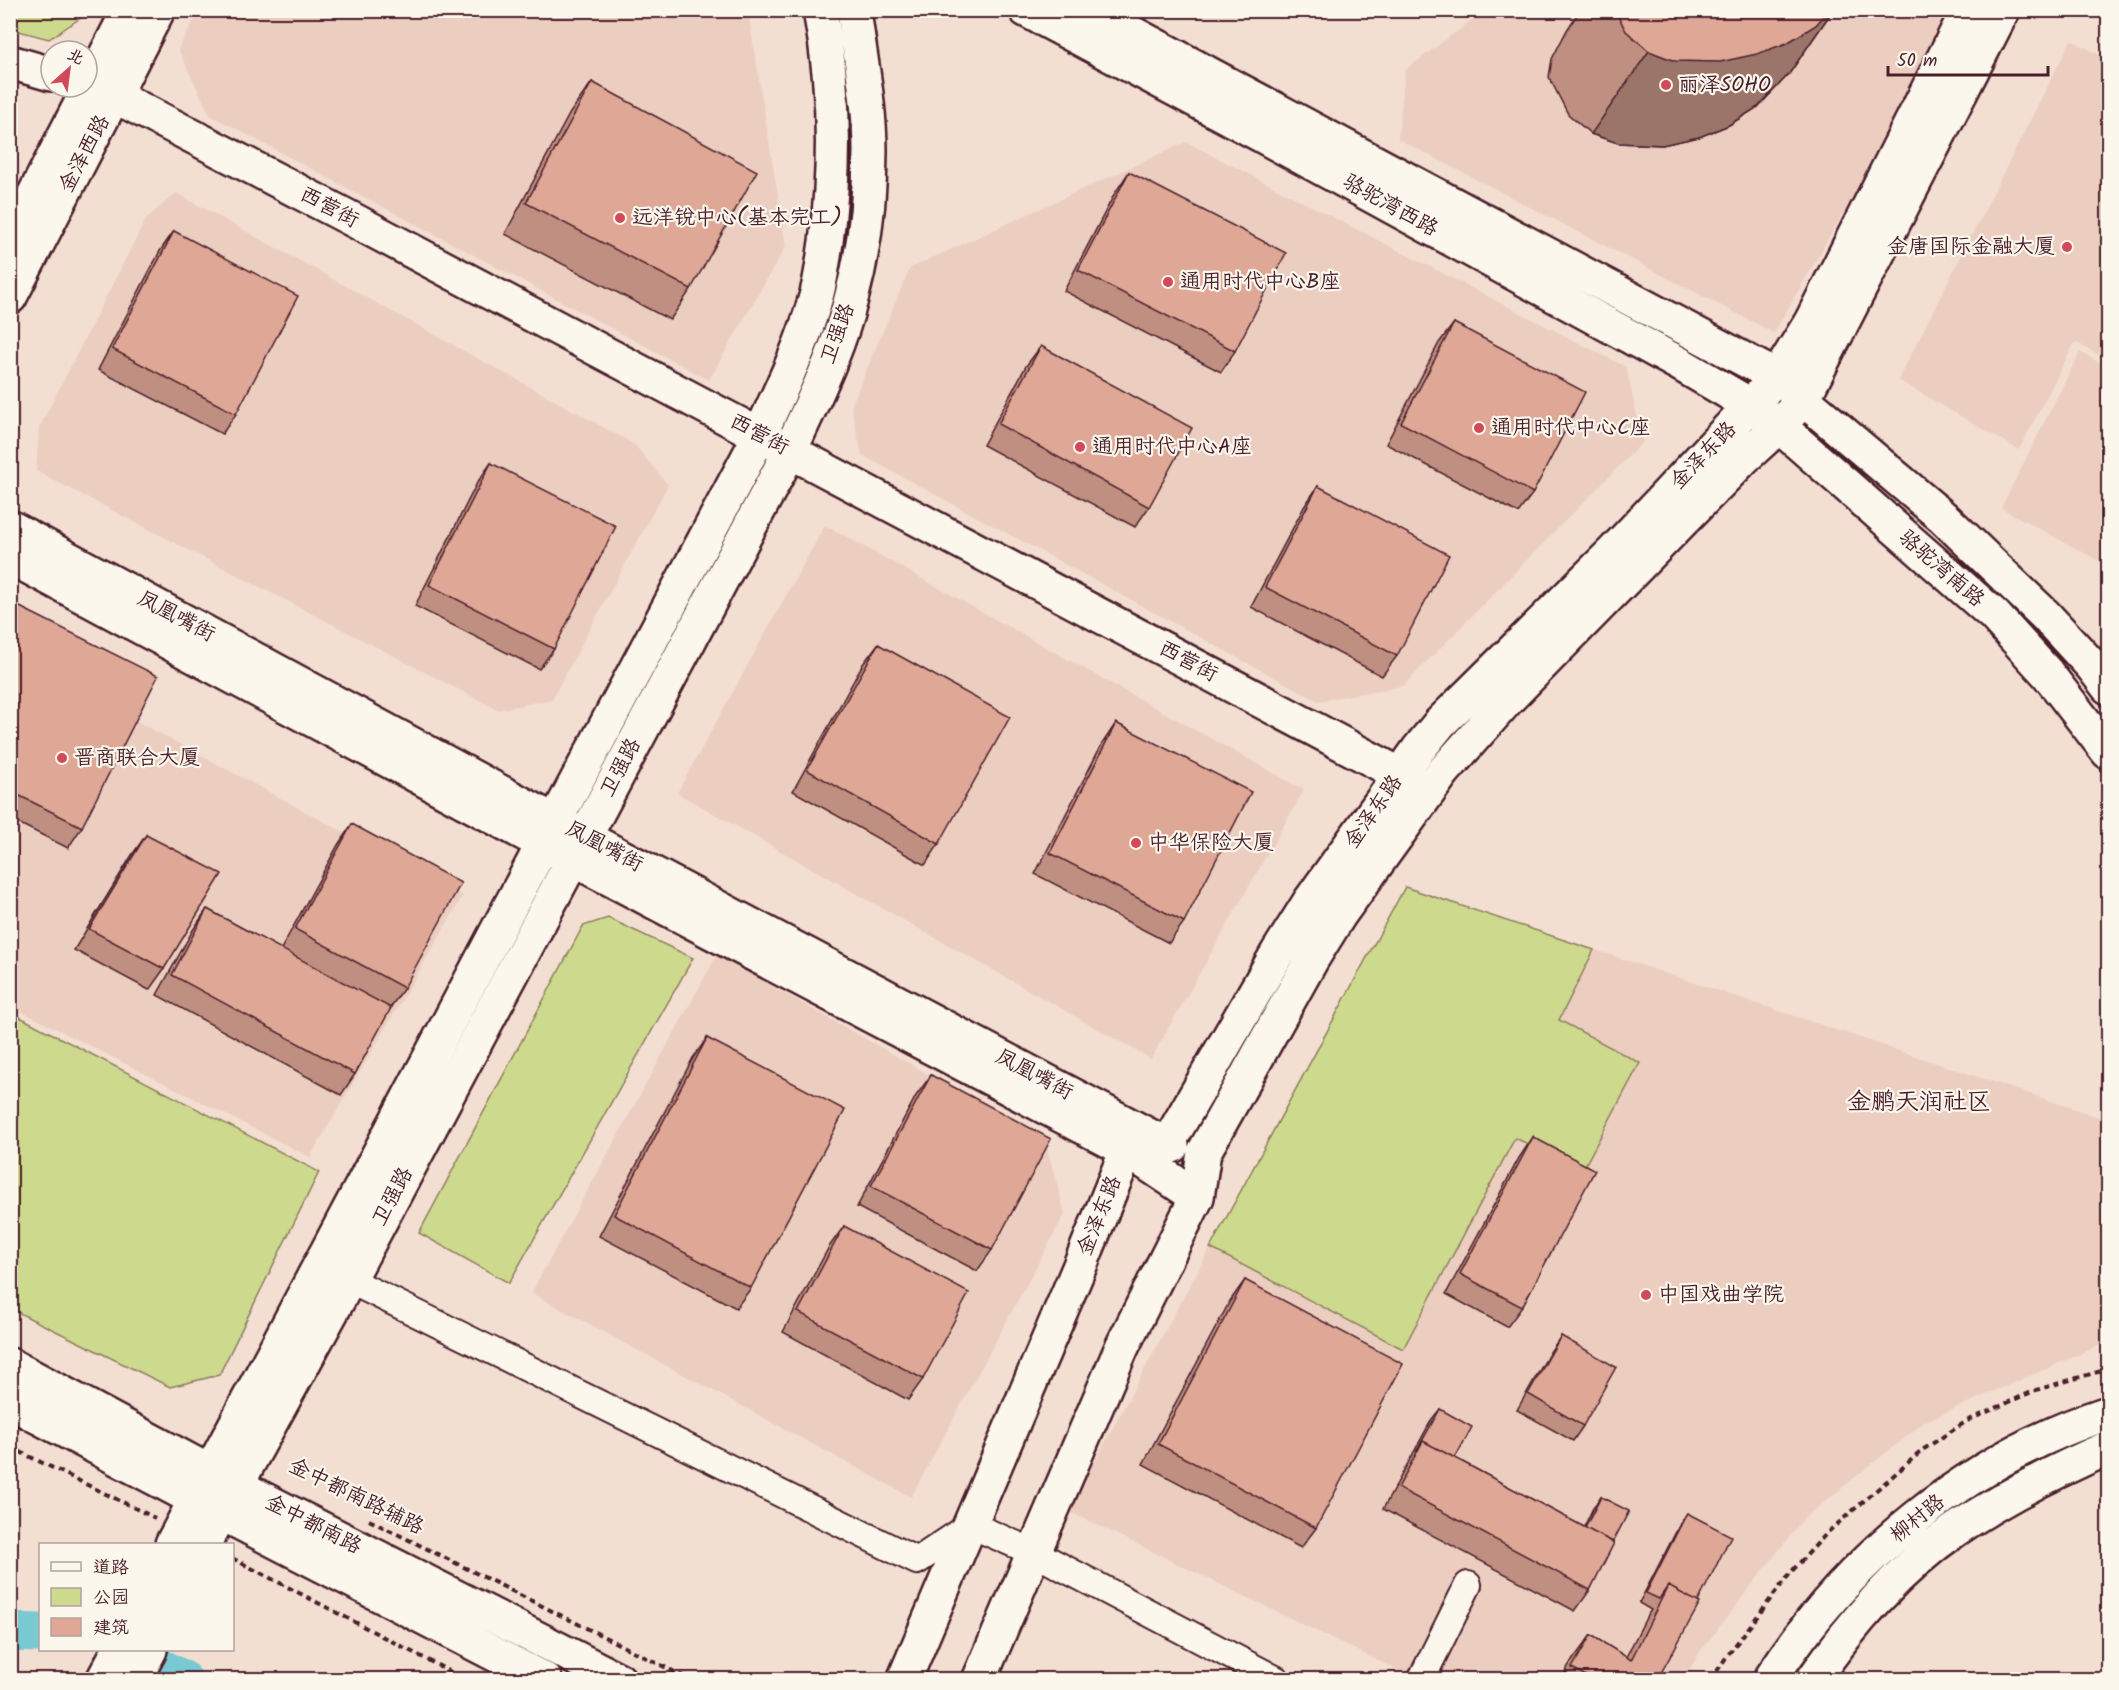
<svg xmlns="http://www.w3.org/2000/svg" width="2119" height="1690" font-family="Kalam,'LXGW WenKai TC',sans-serif">
<style>
.built{fill:#eccec0}
.green{fill:#cdda8d;stroke:#8c7c5c;stroke-width:1.5}
.lines{fill:none;stroke-linecap:round;stroke-linejoin:round}
.river{stroke:#78c9d2;stroke-width:39}
.street-casing{stroke:#4a1f2b;stroke-width:30}
.secondary-casing{stroke:#4a1f2b;stroke-width:38}
.primary-casing{stroke:#4a1f2b;stroke-width:38}
.path{stroke:#4a1f2b;stroke-width:4;stroke-dasharray:6 4.5;stroke-linecap:butt}
.street{stroke:#fbf7ec;stroke-width:26}
.secondary{stroke:#fbf7ec;stroke-width:33}
.primary{stroke:#fbf7ec;stroke-width:33}
.wall{fill:#bf9081;stroke:#4a1f2b;stroke-width:1.5}
.shaded-wall{fill:#9b7569;stroke:#4a1f2b;stroke-width:1.5}
.building{fill:#dea796;stroke:#4a1f2b;stroke-width:1.5}
.poi-dot{fill:#d1495b;stroke:#fbf7ec;stroke-width:2}
.labels{text-anchor:middle;dominant-baseline:central;stroke-width:4.5;stroke-linejoin:round;paint-order:stroke}
.poi-label{font-size:21px;fill:#4a1f2b;stroke:#fbf7ec;text-anchor:start}
.street-label{font-size:21px;fill:#4a1f2b;stroke:#fbf7ec}
.quarter-label{font-size:24px;fill:#4a1f2b;stroke:#fbf7ec}
</style>
<rect width="100%" height="100%" fill="#f2dfd2"/>
<filter id="ink" filterUnits="userSpaceOnUse"><feTurbulence type="fractalNoise" baseFrequency=".0167" numOctaves="2"/><feDisplacementMap in="SourceGraphic" scale="12" xChannelSelector="R" yChannelSelector="G"/><feConvolveMatrix kernelMatrix="1 2 1 2 8 2 1 2 1" color-interpolation-filters="sRGB"/></filter>
<g filter="url(#ink)">
<path class="built" d="M199,11h549l38,235 -77,134 -499,-265 -32,-66z
M1484,11h476l-186,322 -376,-194 7,-69z
M2071,40l37,19v301l-33,-18 -56,108 -121,-70z
M1186,142l440,225 17,75 -240,244 -85,15 -456,-246 -11,-49 59,-138z
M176,193l458,251 34,41 -116,214 -54,11 -462,-239 3,-43 107,-209z
M2080,352l28,15v199l-107,-58z
M825,525l479,265 -153,269 -474,-266z
M10,653l453,243 -153,261 -299,-151z
M1405,887l703,233v222l-182,79 -122,97 -104,134 -16,27h-268l-348,-168z
M717,955l328,185 20,74 -154,283 -380,-204z"/>
<path class="green" d="M10,11l1,-1 80,1 -42,28 -38,-10z
M1405,887l189,63 -35,70 81,43 -57,106 -68,-31 -112,211 -193,-101z
M608,918l85,40 -184,325 -90,-50 164,-307z
M10,1012l309,160 -100,203 -49,12 -159,-78z"/>
<g class="lines">
<path class="river" d="M10,1632l30,1
M127,1650l56,30"/>
<defs>
<path id="street" d="M349,1280l568,281 54,-36 62,27 244,128
M1421,1680l47,-95"/>
<path id="secondary" d="M1026,10l233,124 421,230 72,42 27,20 215,189 53,58 61,79
M1089,10l688,367 167,141 101,97 47,51 16,21
M10,62l41,12
M87,84l28,12 227,118 1076,570
M10,242l119,-232
M10,297l148,-287
M10,527l544,294 613,324 5,1
M10,557l532,286 585,307 70,47
M172,1544l588,-1109c20,-44 42,-88 55,-135 6,-18 8,-39 11,-58 10,-78 9,-154 -6,-232
M204,1544l145,-264 441,-829c22,-49 48,-99 61,-152 13,-47 19,-100 19,-148 0,-47 -10,-94 -16,-141
M103,1680l16,-30
M134,1680l16,-30
M904,1680l175,-412 48,-118 40,-5 111,-193 32,-51 108,-151 22,-27 173,-171 164,-175 34,-55 157,-312
M979,1680l143,-333 75,-150 7,-45 108,-193 28,-45 103,-142 64,-72 238,-243 34,-31 24,-27 200,-389"/>
<path id="primary" d="M10,1365l200,107 409,208
M10,1402l211,111 324,167
M1770,1680c78,-123 200,-222 338,-267
M1813,1680c37,-55 87,-112 142,-150 48,-33 100,-59 153,-82"/>
</defs>
<use href="#street" class="street-casing"/>
<use href="#secondary" class="secondary-casing"/>
<use href="#primary" class="primary-casing"/>
<path class="path" d="M10,1447l145,71
M369,1520l322,160
M232,1558l234,122
M1711,1680l16,-24 65,-85 36,-39 96,-83 43,-28 69,-31 72,-21"/>
<use href="#street" class="street"/>
<use href="#secondary" class="secondary"/>
<use href="#primary" class="primary"/>
</g>
<path class="wall" d="M1580,10h253l-44,64 -31,33 -29,18 -30,12 -37,8 -44,-2 -27,-9 -23,-20 -19,-37 3,-18 15,-29z
M592,82l99,207 -21,31 -165,-86 65,-121z
M1129,172l106,179 -14,21 -157,-81 51,-98z
M174,231l62,183 -14,20 -124,-64 62,-119z
M1454,323l79,170 -15,20 -132,-69 53,-101z
M1041,346l108,161 -14,20 -152,-82 43,-79z
M491,463l63,186 -15,20 -124,-63 62,-123z
M1318,486l79,170 -15,20 -131,-69 53,-100z
M10,602l72,225 -14,21 -58,-29z
M878,644l61,200 -14,21 -132,-74 70,-127z
M1116,723l68,199 -15,21 -134,-69 67,-130z
M352,824l52,164 -14,20 -35,66 -14,21 -184,-100 36,-65 14,-21 74,40 57,-104z
M146,835l18,134 -15,21 -75,-40 58,-95z
M707,1038l44,250 -15,20 -137,-72 94,-178z
M931,1075l61,175 -15,21 -120,-64 59,-111z
M1533,1137l-11,170 -15,20 -61,-33 73,-136z
M844,1226l79,153 -15,21 -125,-68 46,-85z
M1245,1280l71,248 -15,20 -158,-84 87,-163z
M1561,1336l22,90 -10,15 -56,-31 33,-58z
M1440,1409l15,49 129,69 9,-19 8,-11 12,45 -23,48 -15,21 -192,-102 49,-90z
M1687,1513l-30,167h-96l8,-15 22,-30 35,22 21,-41 4,-6 -12,-7 41,-79z"/>
<path class="shaded-wall" d="M1829,10h4l-44,64 -31,33 -29,18 -30,12 -37,8 -44,-2 -27,-9 58,-83z"/>
<path class="building" d="M1615,10h214l-13,15 -29,18 -30,11 -37,8 -45,-1 -26,-10 -23,-20z
M592,82l165,89 -66,118 -165,-86z
M1129,172l157,81 -51,98 -157,-81z
M174,231l124,65 -62,118 -124,-65z
M1454,323l131,69 -52,101 -132,-70z
M1041,346l151,82 -43,79 -151,-83z
M491,463l125,63 -62,123 -125,-64z
M1318,486l131,69 -52,101 -132,-69z
M10,602l148,74 -76,151 -72,-36z
M878,644l132,73 -71,127 -132,-74z
M1116,723l135,69 -67,130 -134,-69z
M352,824l109,59 -57,105 -109,-59z
M146,835l76,39 -58,95 -75,-40z
M207,909l184,99 -36,66 -183,-99z
M707,1038l138,72 -94,178 -137,-73z
M931,1075l120,64 -59,111 -121,-64z
M1533,1137l62,33 -73,137 -62,-33z
M844,1226l125,67 -46,86 -125,-67z
M1245,1280l158,84 -87,164 -158,-84z
M1561,1336l55,31 -33,59 -55,-32z
M1440,1409l32,18 -17,31 -32,-17 -7,11z
M1423,1441l191,102 -24,47 -192,-102z
M1601,1497l28,14 -16,31 -28,-14z
M1687,1513l44,23 -33,66 -30,-16 -9,13 -13,-6z
M1668,1586l32,17 -43,77h-64l-21,-12 19,-33 40,25z"/>
</g>
<g class="poi-dot">
<circle cx="1666" cy="85" r="6"/>
<circle cx="620" cy="218" r="6"/>
<circle cx="2067" cy="247" r="6"/>
<circle cx="1168" cy="282" r="6"/>
<circle cx="1479" cy="428" r="6"/>
<circle cx="1080" cy="447" r="6"/>
<circle cx="62" cy="758" r="6"/>
<circle cx="1136" cy="843" r="6"/>
<circle cx="1646" cy="1295" r="6"/>
</g>
<g class="labels">
<g class="poi-label">
<text x="1678" y="85">丽泽SOHO</text>
<text x="632" y="218">远洋锐中心(基本完工)</text>
<text x="2055" y="247" text-anchor="end">金唐国际金融大厦</text>
<text x="1180" y="282">通用时代中心B座</text>
<text x="1491" y="428">通用时代中心C座</text>
<text x="1092" y="447">通用时代中心A座</text>
<text x="74" y="758">晋商联合大厦</text>
<text x="1148" y="843">中华保险大厦</text>
<text x="1658" y="1295">中国戏曲学院</text>
</g>
<g class="street-label">
<text transform="translate(85 154) rotate(-62)">金泽西路</text>
<text transform="translate(1390 206) rotate(29)">骆驼湾西路</text>
<text transform="translate(329 208) rotate(28)">西营街</text>
<text transform="translate(838 334) rotate(-70)">卫强路</text>
<text transform="translate(759 435) rotate(28)">西营街</text>
<text transform="translate(1704 456) rotate(-46)">金泽东路</text>
<text transform="translate(1941 569) rotate(41)">骆驼湾南路</text>
<text transform="translate(176 617) rotate(28)">凤凰嘴街</text>
<text transform="translate(1188 662) rotate(28)">西营街</text>
<text transform="translate(621 768) rotate(-62)">卫强路</text>
<text transform="translate(1374 812) rotate(-55)">金泽东路</text>
<text transform="translate(604 847) rotate(28)">凤凰嘴街</text>
<text transform="translate(1034 1075) rotate(28)">凤凰嘴街</text>
<text transform="translate(393 1197) rotate(-62)">卫强路</text>
<text transform="translate(1100 1216) rotate(-68)">金泽东路</text>
<text transform="translate(356 1497) rotate(26)">金中都南路辅路</text>
<text transform="translate(1918 1519) rotate(-39)">柳村路</text>
<text transform="translate(313 1525) rotate(27)">金中都南路</text>
</g>
<g class="quarter-label">
<text x="1919" y="1102">金鹏天润社区</text>
</g>
</g>
<rect width="2119" height="1690" fill="none" stroke="#fbf7ec" stroke-width="36"/>
<rect x="18" y="18" width="2083" height="1654" fill="none" stroke="#4a1f2b" stroke-width="2" filter="url(#ink)"/>
<rect x="39" y="1543" width="195" height="108" fill="#fbf7ec" stroke="#b4a19f" stroke-width="1.5"/>
<rect x="51" y="1562" width="30" height="9" fill="#fbf7ec" stroke="#b4a19f" stroke-width="1.5"/>
<text x="93" y="1573" font-size="18" fill="#4a1f2b">道路</text>
<rect x="51" y="1588" width="30" height="18" fill="#cdda8d" stroke="#b4a19f" stroke-width="1.5"/>
<text x="93" y="1603" font-size="18" fill="#4a1f2b">公园</text>
<rect x="51" y="1618" width="30" height="18" fill="#dea796" stroke="#b4a19f" stroke-width="1.5"/>
<text x="93" y="1633" font-size="18" fill="#4a1f2b">建筑</text>
<g transform="translate(69 69) rotate(28)"><circle r="28" fill="#fbf7ec" stroke="#b4a19f" stroke-width="1.5"/>
<path d="M0-4.5L10 22L0 15L-10 22Z" fill="#d1495b"/>
<text y="-9" font-size="16" font-weight="bold" text-anchor="middle" fill="#4a1f2b">北</text>
</g>
<path d="M1888 66v9h160v-9" fill="none" stroke="#4a1f2b" stroke-width="3"/>
<text x="1897" y="66" font-size="18" fill="#4a1f2b" stroke="#fbf7ec" stroke-width="4.5" paint-order="stroke">50 m</text>
</svg>
